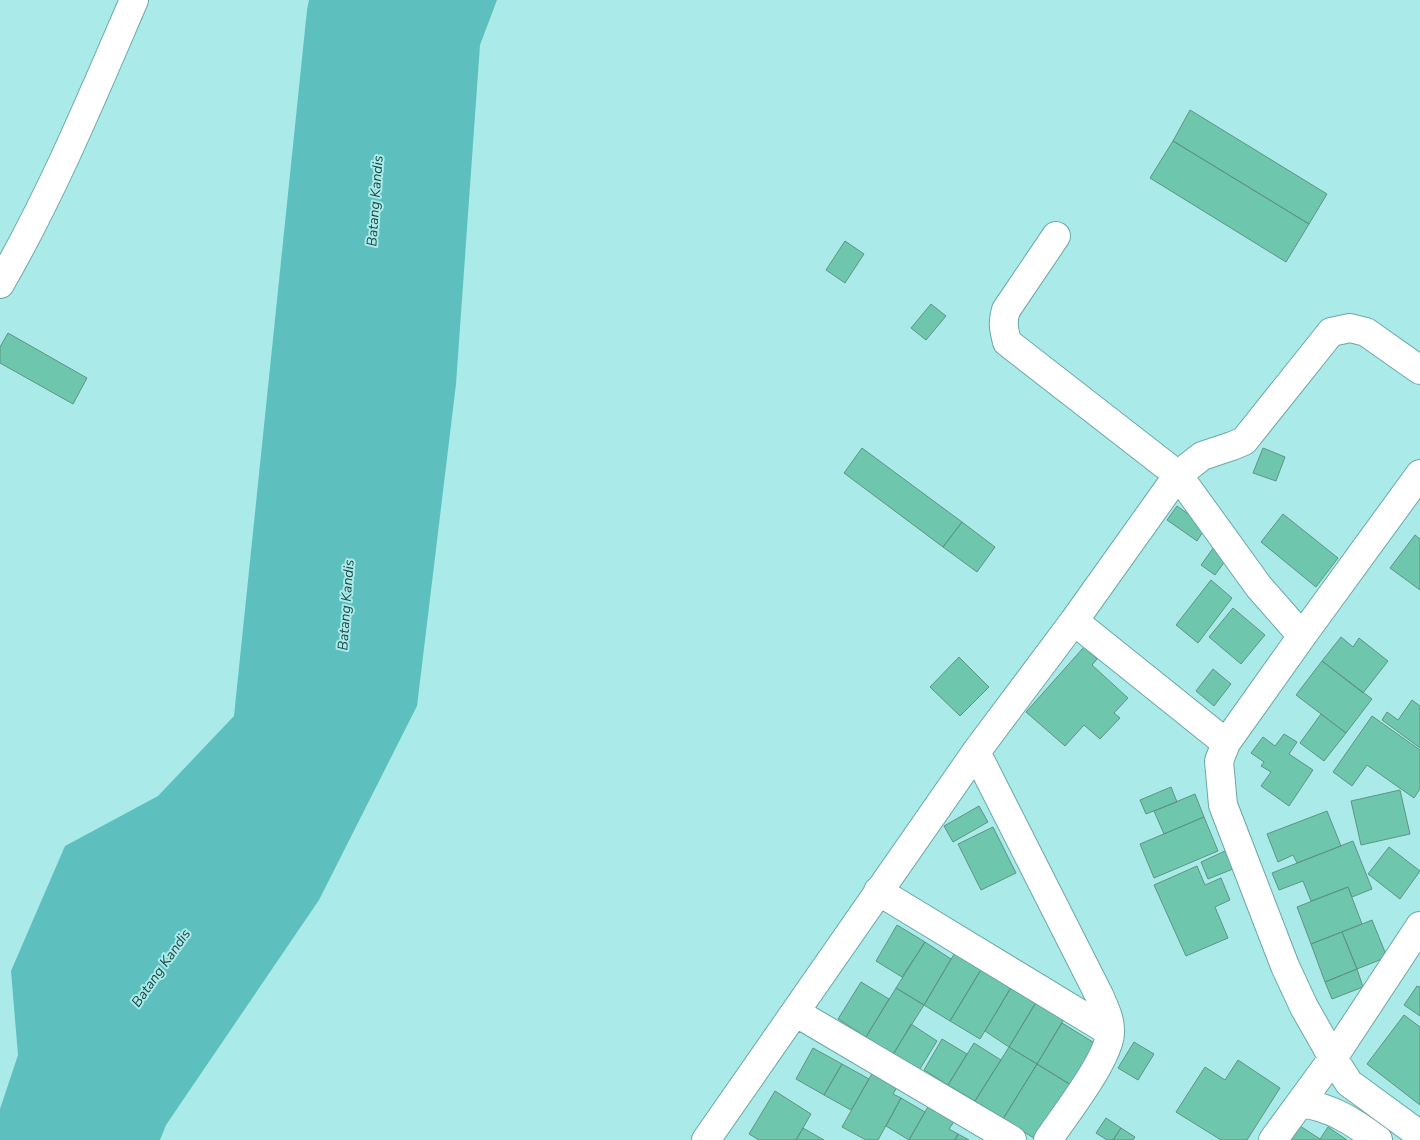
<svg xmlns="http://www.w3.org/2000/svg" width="1420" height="1140" font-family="'Nunito Sans',sans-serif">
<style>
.water{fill:#5dc0be}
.building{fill:#6ec6ad;stroke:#5d9584}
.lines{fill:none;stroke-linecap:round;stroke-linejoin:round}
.minor-casing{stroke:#6aa8a6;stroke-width:30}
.minor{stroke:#fff;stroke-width:28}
.labels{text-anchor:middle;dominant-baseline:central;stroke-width:4;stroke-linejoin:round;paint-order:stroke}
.water-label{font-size:14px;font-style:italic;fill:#1a4746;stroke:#aaeae8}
</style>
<rect width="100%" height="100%" fill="#aaeae8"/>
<path class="water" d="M309,0h188l-17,45 -24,339 -39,322 -98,194 -153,225 -6,15h-160v-31l18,-54 -7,-84 54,-125 93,-50 76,-80 73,-706z"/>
<path class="building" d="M1190,110l137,84 -18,30 -136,-83z
M1173,141l136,83 -23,38 -136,-84z
M845,241l19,13 -19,29 -19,-13z
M931,304l15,12 -20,24 -15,-12z
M8,333l79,45 -14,26 -73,-41v-16z
M862,448l100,74 -19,25 -99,-74z
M1263,448l22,9 -9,24 -23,-8z
M1177,506l29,21 -9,14 -30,-21z
M1283,514l55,44 -22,29 -55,-45z
M962,522l33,25 -18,25 -34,-25z
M1415,535l5,4v51l-30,-22z
M1214,547l14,10 -13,18 -14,-10z
M1211,580l21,18 -34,45 -22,-18z
M1233,608l32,27 -24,29 -32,-27z
M1341,637l12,10 6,-9 29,23 -25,32 -41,-32z
M1084,647l13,12 -5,6 36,33 -14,15 6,5 -20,21 -16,-14 -19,21 -39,-34z
M959,657l30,30 -29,29 -30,-29z
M1322,661l50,38 -26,34 -50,-38z
M1213,669l18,15 -17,22 -18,-15z
M1412,700l8,6v42l-38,-28 5,-8 11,8z
M1321,714l25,19 -22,28 -24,-18z
M1372,716l48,34v39l-6,9 -47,-33 -15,21 -19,-14z
M1284,734l13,8 -8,12 24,16 -24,36 -28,-20 10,-14 -10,-6 3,-4 -13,-9 12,-16 12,9z
M1171,787l6,15 -31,12 -6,-14z
M1400,790l10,44 -49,11 -10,-44z
M1195,794l9,23 -40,17 -10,-23z
M979,806l9,16 -35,20 -9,-16z
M1327,811l14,35 -44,17 -4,-8 -15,7 -11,-28z
M1204,817l14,34 -64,27 -14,-34z
M993,827l23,46 -35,17 -23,-46z
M1353,841l19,48 -20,8 -4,-10 -37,14 -8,-20 -24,9 -7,-17z
M1389,847l31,24 -20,28 -32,-25z
M1225,851l8,18 -25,10 -7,-17z
M1197,866l8,19 16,-7 9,22 -15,7 13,31 -42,18 -32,-71z
M1348,887l14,37 -51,20 -14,-37z
M1372,920l15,37 -30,12 -15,-37z
M897,925l28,17 -23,35 -26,-16z
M1342,932l15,37 -32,13 -14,-38z
M925,942l26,17 -27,46 -28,-17z
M956,951l26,17 -32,53 -26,-16z
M982,968l30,18 -32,53 -30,-18z
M1357,969l6,18 -31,12 -7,-17z
M861,982l28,17 -23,38 -28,-18z
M1012,986l24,16 -27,45 -24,-16z
M1417,986l3,1v29l-16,-11z
M896,988l28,17 -31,49 -27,-17z
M1040,996l24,23 -27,45 -28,-17z
M1404,1015l16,12v78l-53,-41z
M1062,1023l34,21 -25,41 -34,-21z
M911,1024l26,17 -22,36 -26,-15z
M942,1039l25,15 -19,31 -24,-15z
M1134,1042l20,12 -16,26 -20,-12z
M974,1043l27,17 -26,41 -27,-16z
M1009,1047l28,17 -34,55 -28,-18z
M813,1048l29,16 -18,31 -28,-16z
M1238,1060l42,28 -33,52h-26l-45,-28 29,-45 20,13z
M842,1064l27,15 -18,31 -27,-15z
M1037,1064l34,21 -34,55 -34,-21z
M874,1070l25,14 -6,10 8,4 -23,42h-12l-24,-13z
M775,1091l36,23 -15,26h-37l-10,-6z
M901,1098l24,14 -16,28 -23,-14z
M929,1105l26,15 -6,9 9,5 -3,6h-46z
M1106,1118l15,10 -8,12h-6l-11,-7z
M1300,1126l20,13 8,-12 19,13h-56z
M803,1128l21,12h-28z
M1121,1128l14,9 -2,3h-20z
M958,1134l11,6h-14z"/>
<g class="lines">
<defs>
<path id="minor" d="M1056,236l-50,74c-4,12 -2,20 1,32l171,133 81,112 43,49
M0,284c52,-90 93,-189 134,-284
M1420,474l-118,162 -76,107 -7,18 4,44 62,161 19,41 29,51 16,25 71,52
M1074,621l104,-146 24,-19 30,-10 12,-5 87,-109 19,-4 16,4 54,38
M976,752l123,243c5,12 12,25 11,38 -1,26 -46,83 -62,107
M878,891l232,141
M795,1012l217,128
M1301,1103c32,5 51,18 77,37
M706,1140l270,-388 98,-131 152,122
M1273,1140l60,-82 87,-132"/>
</defs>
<use href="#minor" class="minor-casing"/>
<use href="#minor" class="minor"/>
</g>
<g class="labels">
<g class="water-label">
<text transform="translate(375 201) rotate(-86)">Batang Kandis</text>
<text transform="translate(346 605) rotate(-86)">Batang Kandis</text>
<text transform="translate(161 968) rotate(-55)">Batang Kandis</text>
</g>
</g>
</svg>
